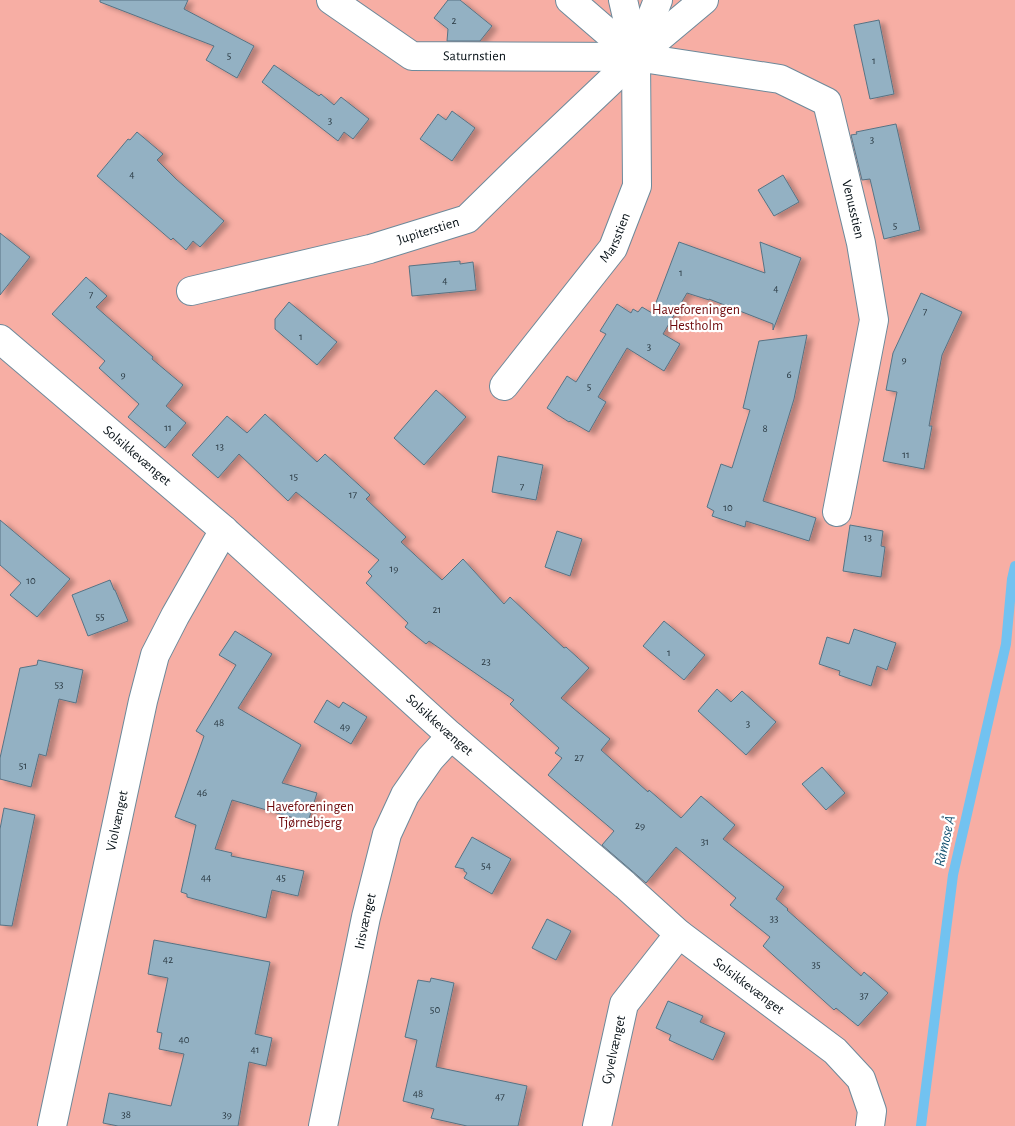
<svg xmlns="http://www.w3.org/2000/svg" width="1015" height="1126" font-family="'Alegreya Sans',sans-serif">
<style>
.garden{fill:#f7aea4}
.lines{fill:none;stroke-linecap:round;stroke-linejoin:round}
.stream{stroke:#72c2f0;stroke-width:10}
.building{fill:#93b1c3;stroke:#577384;filter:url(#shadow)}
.minor-casing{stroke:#6d899a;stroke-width:30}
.minor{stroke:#fff;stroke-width:28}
.labels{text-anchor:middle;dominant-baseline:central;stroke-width:4.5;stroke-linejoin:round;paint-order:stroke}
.number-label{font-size:11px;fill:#293841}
.street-label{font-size:14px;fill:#061016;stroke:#fff}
.park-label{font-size:14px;fill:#6e090b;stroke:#fff}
.water-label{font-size:15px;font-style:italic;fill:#145271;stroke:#fff}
</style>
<defs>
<filter id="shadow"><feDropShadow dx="5.5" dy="3" stdDeviation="2.5" flood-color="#0004"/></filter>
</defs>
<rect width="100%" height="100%" fill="#d6effe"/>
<path class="garden" d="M0,0h1015v1126h-1015z"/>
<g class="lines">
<path class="stream" d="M921,1126l32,-251 53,-231 6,-65 3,-13"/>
</g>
<path class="building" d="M100,0h88l-4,9 70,37 -17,32 -31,-18 8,-14 -114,-44z
M448,0h12l32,26 -12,15h-33l1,-12 -14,-11z
M879,20l15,74 -24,5 -16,-74z
M274,65l45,31 2,-2 13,11 7,-8 28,22 -16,20 -9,-7 -6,9 -76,-59z
M452,111l23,17 -23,33 -32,-22 18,-25 8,6z
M896,124l24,106 -36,9 -14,-60 -8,1 -11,-45 6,-1 -1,-2z
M137,132l26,22 -6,6 19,19 48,42 -24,26 -7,-6 -7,9 -13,-12 -2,2 -74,-64 31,-37 2,1z
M783,175l16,27 -25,14 -16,-26z
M0,233l30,24 -30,38z
M679,242l86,31 -5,-31 41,16 -28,72v-6l-64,-25v1l-22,-7 -24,41 17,10 -16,27 -37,-23 -29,49 8,5 -17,30 -19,-11 -1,1 -22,-14 20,-32 9,6 30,-48 -6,-3 17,-27 14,9 2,-4 5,3 4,-5 10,6z
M460,261v3l13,-2 3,28 -64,6 -3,-30z
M86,277l21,19 -11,11 57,50 -1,2 31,26 -17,21 20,17 -21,25 -37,-31 11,-13 -40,-36 6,-7 -53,-47z
M921,293l41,19 -20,43 -13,71h3l-8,43 -41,-8 14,-69 -11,-2 7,-37z
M289,302l48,40 -20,23 -42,-36v-10z
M807,335l-13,64 -31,102 53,17 -7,23 -63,-20 -1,6 -33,-11 2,-5 -7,-4 14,-43 11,4 18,-58 -7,-2 16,-67z
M436,390l30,27 -42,48 -30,-27z
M265,414l52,48 8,-8 45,41 -4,4 40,38 -5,5 41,38 21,-21 41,45 6,-7 54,51 2,-1 23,21 -28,30 49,41 -9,11 47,42 1,-2 32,28 20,-22 34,29 -12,14 61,48 -8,12 12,10 -1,1 74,66 3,-4 24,21 -30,33 -22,-18 -2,2 -71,-64 7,-9 -40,-32 6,-7 -60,-51 -30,36 -44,-38 12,-14 -66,-56 14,-17 -7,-5 4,-5 -49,-44 4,-4 -85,-59 -3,3 -21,-17 3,-4 -42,-40 6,-7 -4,-4 11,-12 -83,-68 -8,9 -49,-47 -21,24 -26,-23 35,-39 20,17z
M498,456l45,9 -7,35 -44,-8z
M0,520l70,59 -33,38 -27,-22 11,-12 -21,-18z
M850,525l33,6 -2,15 4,1 -4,30 -38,-6z
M557,531l25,8 -12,37 -25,-9z
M110,580l4,10h1l13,31 -40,15 -16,-41z
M664,621l41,34 -21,25 -41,-34z
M854,629l42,14 -9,27 -10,-4 -6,20 -32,-11 1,-4 -21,-7 8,-27 22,7z
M235,631l37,23 -34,54 63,37 -19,38 35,10 -9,29 -76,-22 -17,49 17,4 -1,3 73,15 -6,25 -26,-6 -6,28 -79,-21v-3l-6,-2 15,-67 -21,-8 29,-81 -8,-5 40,-66 -17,-10z
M38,660l45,10 -7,33 -17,-4 -13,57 -7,-2 -8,33 -31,-8v-21l20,-90 17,-3z
M717,689l14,13 11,-11 34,31 -30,33 -48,-44z
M327,700l12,8 4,-6 24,15 -16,27 -37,-22z
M822,767l23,26 -19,17 -24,-26z
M4,808l31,7 -23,111 -12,-1v-96z
M472,837l39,22 -19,35 -28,-16 3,-5 -3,-2v-2l-9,-2z
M547,919l24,12 -15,29 -24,-12z
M154,940l116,22 -15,72 17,4 -6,28 -17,-4 -11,64h-120l-15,-3 6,-30 62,13 13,-52 -25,-5 3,-16 -5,-1 11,-54 -20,-4z
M431,978l23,5 -18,84 91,19 -9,40h-51l-36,-8 3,-9 -31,-8 14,-61 -12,-3 13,-57 12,2z
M668,1001l35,15 -3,6 25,11 -12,27 -44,-20 2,-5 -15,-7z"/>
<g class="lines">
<defs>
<g id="minor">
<path id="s1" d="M331,0l81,56 224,1 144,22 47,23 34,141 13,77 -37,192"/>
<path d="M570,0l66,57 22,-57"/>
<path id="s2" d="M191,291l179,-42 97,-30 52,-51 117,-111 68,-57"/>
<path id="s3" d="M0,339l224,191 227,206 174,149 54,49 156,117 26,28 11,32 -2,15"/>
<path id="s4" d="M504,386l109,-138 24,-62 -1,-129 -13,-57"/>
<path id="s5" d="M52,1126l91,-425 12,-46 20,-39 49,-86"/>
<path id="s6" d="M323,1126l43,-209 21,-83 18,-39 25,-36 21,-23"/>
<path id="s7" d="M597,1126l27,-122 55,-70"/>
</g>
</defs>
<use href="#minor" class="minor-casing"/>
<use href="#minor" class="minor"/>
</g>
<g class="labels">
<g class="number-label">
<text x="454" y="20">2</text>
<text x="229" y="55">5</text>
<text x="874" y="60">1</text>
<text x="330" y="120">3</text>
<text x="872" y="139">3</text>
<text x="132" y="174">4</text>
<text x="895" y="225">5</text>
<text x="681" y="272">1</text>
<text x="445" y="280">4</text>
<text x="776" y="288">4</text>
<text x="91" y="294">7</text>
<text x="925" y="311">7</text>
<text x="301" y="336">1</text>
<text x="649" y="346">3</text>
<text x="904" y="359">9</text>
<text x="123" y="374">9</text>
<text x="789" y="374">6</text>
<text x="589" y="386">5</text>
<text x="168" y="427">11</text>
<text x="765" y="428">8</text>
<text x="220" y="446">13</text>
<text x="906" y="454">11</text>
<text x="294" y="476">15</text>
<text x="522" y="486">7</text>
<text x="353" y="494">17</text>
<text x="728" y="507">10</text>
<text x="868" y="537">13</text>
<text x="394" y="568">19</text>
<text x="31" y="580">10</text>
<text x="437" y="609">21</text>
<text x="100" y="616">55</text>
<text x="669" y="652">1</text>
<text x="486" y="661">23</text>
<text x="59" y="684">53</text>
<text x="219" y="722">48</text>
<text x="748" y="723">3</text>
<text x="345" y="726">49</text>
<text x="579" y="757">27</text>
<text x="23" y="765">51</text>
<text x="202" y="792">46</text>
<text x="640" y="825">29</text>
<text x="705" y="841">31</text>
<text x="486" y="865">54</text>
<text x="206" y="877">44</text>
<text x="281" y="877">45</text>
<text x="774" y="918">33</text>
<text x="168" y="959">42</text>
<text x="816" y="964">35</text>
<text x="864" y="995">37</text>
<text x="435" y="1009">50</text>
<text x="184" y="1039">40</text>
<text x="255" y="1049">41</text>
<text x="418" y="1093">48</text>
<text x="500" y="1096">47</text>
<text x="126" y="1114">38</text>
<text x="227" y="1114">39</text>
</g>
<g class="street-label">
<text stroke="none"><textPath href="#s1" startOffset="161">Saturnstien</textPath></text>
<text stroke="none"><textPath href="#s1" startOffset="631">Venusstien</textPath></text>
<text stroke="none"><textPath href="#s2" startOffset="245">Jupiterstien</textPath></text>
<text stroke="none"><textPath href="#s4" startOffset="186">Marsstien</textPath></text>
<text stroke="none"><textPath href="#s3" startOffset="180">Solsikkevænget</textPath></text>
<text stroke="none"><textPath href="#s3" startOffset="585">Solsikkevænget</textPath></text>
<text stroke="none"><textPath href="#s5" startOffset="312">Violvænget</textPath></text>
<text stroke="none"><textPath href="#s6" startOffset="209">Irisvænget</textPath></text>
<text stroke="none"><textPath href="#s3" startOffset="990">Solsikkevænget</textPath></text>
<text stroke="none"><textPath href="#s7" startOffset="78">Gyvelvænget</textPath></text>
</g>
<g class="park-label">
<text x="696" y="310">Haveforeningen<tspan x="696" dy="16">Hestholm</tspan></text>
<text x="310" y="807">Haveforeningen<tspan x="310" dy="16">Tjørnebjerg</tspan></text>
</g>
<g class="water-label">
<text transform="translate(945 841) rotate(-77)">Råmose Å</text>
</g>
</g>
</svg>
